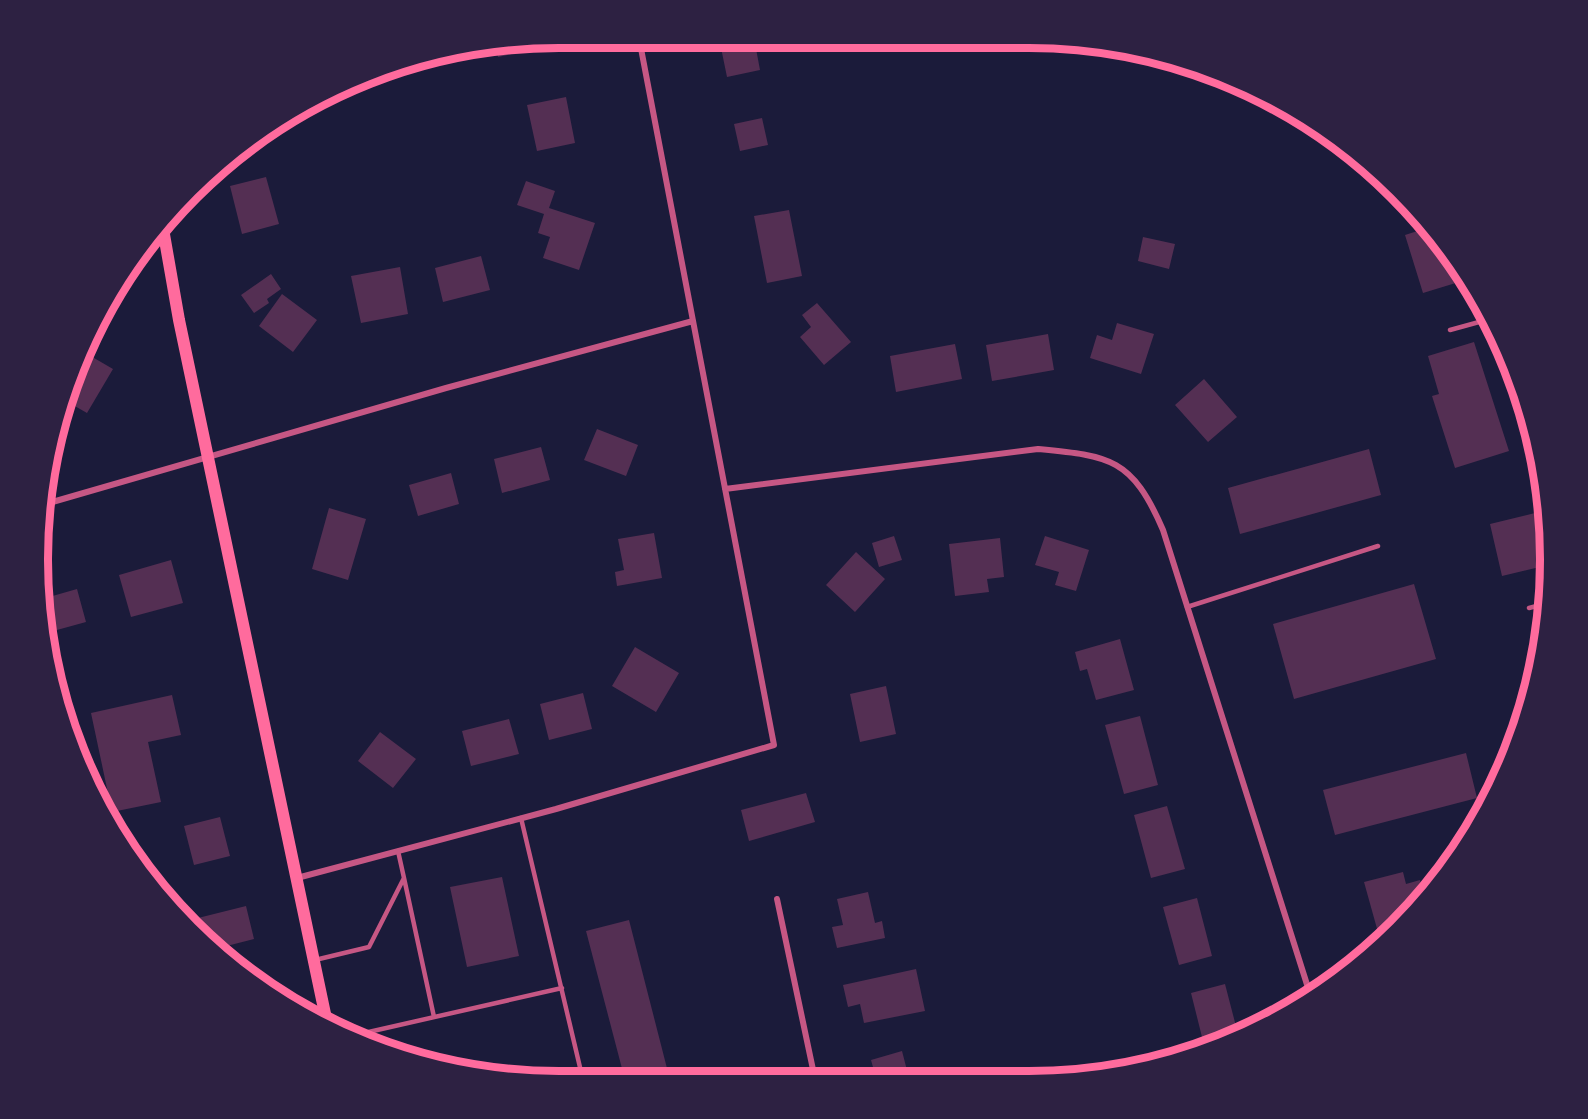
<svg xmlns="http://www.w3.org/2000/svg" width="1588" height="1119" font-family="Manrope,sans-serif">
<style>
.building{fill:#542f53}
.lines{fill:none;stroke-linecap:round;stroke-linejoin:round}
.service{stroke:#c65784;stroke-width:4.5}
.minor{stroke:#c65784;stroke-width:6}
.secondary{stroke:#ff6b9d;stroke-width:12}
.rim{fill:none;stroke:#ff6b9d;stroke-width:8}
</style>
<rect width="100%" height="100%" fill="#1b1b3a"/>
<path class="building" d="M553,38l1,7 -56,12 -2,-11z
M719,38h35l6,32 -33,7z
M566,97l9,46 -38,8 -10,-46z
M762,118l6,27 -28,6 -6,-27z
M266,177l13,47 -37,10 -12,-48z
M526,181l29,10 -6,17 46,15 -16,47 -36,-12 7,-21 -12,-4 6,-19 -27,-9z
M789,210l13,66 -35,7 -13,-67z
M1430,227l34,48 -7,2 2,5 -36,11 -18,-58z
M1143,237l32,7 -6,25 -31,-8z
M481,256l9,34 -47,12 -8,-34z
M400,267l8,47 -47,9 -10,-47z
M271,274l10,15 -14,10 2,4 -15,10 -13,-18z
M282,294l35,26 -24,32 -34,-26z
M817,303l34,39 -27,23 -24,-28 11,-10 -9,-12z
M1117,323l37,11 -13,40 -51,-16 7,-23 15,5z
M1048,334l6,36 -62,11 -6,-36z
M1474,342l35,109 -54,17 -23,-72 7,-2 -11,-38z
M955,344l7,35 -66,13 -6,-36z
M82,351l31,18 -26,44 -21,-12 11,-42z
M1204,379l33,38 -29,25 -33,-37z
M597,429l41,16 -12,31 -42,-16z
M541,447l9,33 -48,13 -8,-34z
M1369,449l12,46 -141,39 -12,-46z
M451,473l8,31 -41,12 -9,-31z
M329,508l37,11 -18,61 -36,-11z
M1547,510l1,55 -46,11 -12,-52z
M654,533l8,45 -45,8 -2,-14 9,-2 -6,-31z
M894,536l8,24 -23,7 -7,-24z
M1045,536l44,14 -13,41 -21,-6 4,-13 -24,-7z
M1000,538l4,39 -17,2 2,13 -34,4 -6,-52z
M856,552l29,27 -30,33 -29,-27z
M171,560l12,43 -52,14 -12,-42z
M1414,584l22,75 -142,40 -21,-75z
M77,589l9,33 -40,11 -4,-12v-22z
M1120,639l14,51 -38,10 -9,-31 -7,2 -5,-19z
M635,647l44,26 -23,39 -44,-26z
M886,686l10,48 -36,8 -10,-48z
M583,693l9,36 -43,11 -9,-36z
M172,695l9,40 -33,7 13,60 -49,10 -21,-99z
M1140,716l18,69 -34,9 -19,-69z
M509,719l10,35 -48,12 -9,-35z
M380,732l36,27 -23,29 -35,-27z
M1466,753l11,45 -142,37 -12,-45z
M806,793l9,29 -66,19 -8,-31z
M1167,806l18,63 -34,9 -17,-63z
M220,817l10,39 -36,9 -10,-39z
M1403,872l3,12 14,-4 4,17 -43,46 -17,-61z
M502,877l17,79 -52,11 -17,-80z
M868,892l7,31 7,-2 3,17 -48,10 -5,-21 11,-2 -6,-26z
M1197,898l15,58 -33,9 -16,-58z
M246,906l8,33 -39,10 -29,-28z
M629,920l41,160h-45l-39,-149z
M916,969l9,42 -61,12 -4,-19 -12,3 -5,-22z
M1225,984l13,50 -34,11 -13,-52z
M902,1051l7,27h-33l-5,-18z"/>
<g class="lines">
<path class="service" d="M1450,330l40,-11
M1187,607l191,-61
M1529,608l19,-5
M521,818l62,262
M404,878l30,139
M315,960l54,-13 35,-69 -6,-27
M351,1036l211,-48"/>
<path class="minor" d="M725,489l313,-40c72,7 94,9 125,81l147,464
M42,505l404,-117 247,-67
M297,878l259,-69 218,-64 -135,-707
M777,899l38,180"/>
<path class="secondary" d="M162,223l17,97 149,708"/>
</g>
<path d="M0 0H1588V1119H0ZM559 48H1029A511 511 0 0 1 1540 559V560A511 511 0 0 1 1029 1071H559A511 511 0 0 1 48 560V559A511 511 0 0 1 559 48Z" fill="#2d2142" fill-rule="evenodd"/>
<path class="rim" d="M559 48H1029A511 511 0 0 1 1540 559V560A511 511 0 0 1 1029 1071H559A511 511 0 0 1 48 560V559A511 511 0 0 1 559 48Z"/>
</svg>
